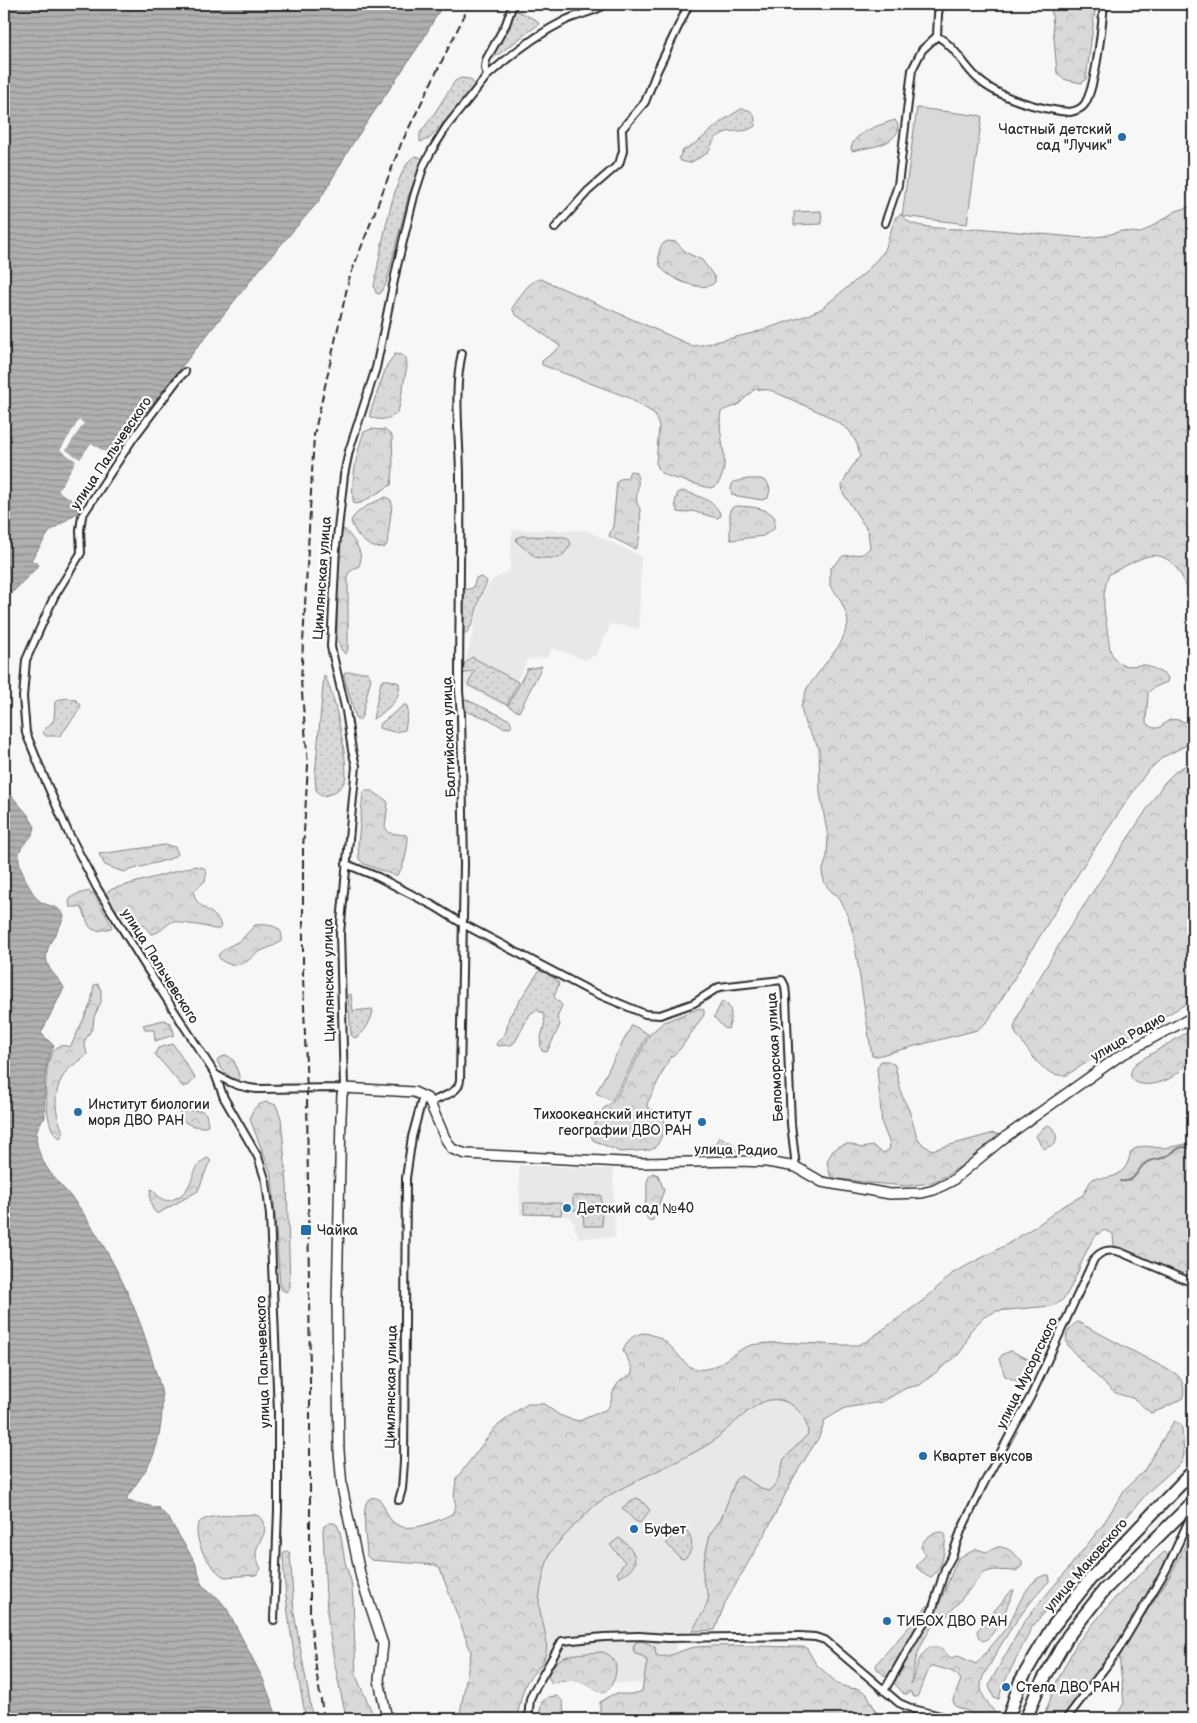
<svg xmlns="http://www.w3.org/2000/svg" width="1197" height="1723" font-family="'Balsamiq Sans',sans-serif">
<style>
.built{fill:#e8e8e8}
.grass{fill:url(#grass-dots);stroke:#828282}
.forest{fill:url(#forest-crowns);stroke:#828282}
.pitch{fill:#d9d9d9;stroke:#828282}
.water{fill:url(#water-rules);stroke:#7b7b7b}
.pier{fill:#f7f7f7}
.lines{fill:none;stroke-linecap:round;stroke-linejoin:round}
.stream{stroke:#7b7b7b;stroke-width:2}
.street-casing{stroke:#2b2b2b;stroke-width:10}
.secondary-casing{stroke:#2b2b2b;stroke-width:12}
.highway-casing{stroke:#2b2b2b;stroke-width:15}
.street{stroke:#fff;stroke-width:6}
.secondary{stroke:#fff;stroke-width:9}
.highway{stroke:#fff;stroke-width:11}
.rail{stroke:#2b2b2b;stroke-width:2;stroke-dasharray:8 4;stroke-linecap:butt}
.poi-dot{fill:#1f6fb2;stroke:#fff;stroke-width:2}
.labels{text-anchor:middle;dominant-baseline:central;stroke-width:4.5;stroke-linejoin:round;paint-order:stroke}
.poi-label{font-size:14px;fill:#2b2b2b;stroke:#fff;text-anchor:start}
.street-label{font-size:14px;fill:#2b2b2b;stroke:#fff}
</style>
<defs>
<pattern id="grass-dots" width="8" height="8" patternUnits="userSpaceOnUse" patternTransform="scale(1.25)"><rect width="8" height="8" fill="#d9d9d9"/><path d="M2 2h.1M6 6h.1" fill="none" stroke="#bababa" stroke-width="1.8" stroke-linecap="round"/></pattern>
<pattern id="forest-crowns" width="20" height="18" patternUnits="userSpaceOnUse" patternTransform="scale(1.25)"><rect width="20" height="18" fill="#d9d9d9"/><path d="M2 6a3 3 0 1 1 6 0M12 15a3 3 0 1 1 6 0" fill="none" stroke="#bababa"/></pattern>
<pattern id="water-rules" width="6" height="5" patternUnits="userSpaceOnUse" patternTransform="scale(1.25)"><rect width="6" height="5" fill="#b0b0b0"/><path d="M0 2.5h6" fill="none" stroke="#8f8f8f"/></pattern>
</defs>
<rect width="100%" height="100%" fill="#f7f7f7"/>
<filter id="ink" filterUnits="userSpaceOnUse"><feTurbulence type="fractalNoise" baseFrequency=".02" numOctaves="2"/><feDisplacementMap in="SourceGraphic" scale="10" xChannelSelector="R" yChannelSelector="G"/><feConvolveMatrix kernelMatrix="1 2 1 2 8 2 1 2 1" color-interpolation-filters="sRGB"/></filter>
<g filter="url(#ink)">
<path class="built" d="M512,530h73l56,26 -2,72 -28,-4 -15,31 -11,5 -32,-12 -7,10 -18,1 -24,47 -39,-20 1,-25 15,-64 11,-17 18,-10z
M519,1165l94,4 2,68 -37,1v-6l-3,-2v-7l-3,-1 -1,-6 -51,-1z
M765,1393l59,16 -117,209 -31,20v13l-18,14 -5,19 -36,-1 -129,-18 -8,-67 117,-118 105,-48 19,5z"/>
<path class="grass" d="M516,10l20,10 3,4 -47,35 -1,-4 19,-27 2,-13z
M461,78l9,1 4,5 -1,4 -38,45 -6,6 -9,3v-9l12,-16 23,-36z
M741,109c11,0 15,5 14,17 -10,8 -20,3 -31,7 -15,7 -10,13 -17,20 -5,4 -12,7 -18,10l-8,-2 -2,-3 3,-7 17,-10 23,-20z
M416,156l6,2v6l-13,30 -23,90 -6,10 -4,-1 -2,-7c5,-24 20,-123 42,-130z
M682,491c13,3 35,10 39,25l-4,2 -25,-7 -9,2 -5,-1c-4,-6 -3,-13 0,-19z
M521,536l43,1 4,1 3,6 -7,10 -5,4h-18l-6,-1 -19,-16 1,-3z
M482,577l5,4c-1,6 -5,10 -7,16 -4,12 -5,29 -16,38v-45l9,-2 3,-10z
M472,657l46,25 -11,23 -39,-20 7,-15 -15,5 5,-12z
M542,666l-23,46 -11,-6 19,-37z
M347,672h20l4,6 -9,38 -3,5 -3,-3 -12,-41v-3z
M324,675c9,11 26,92 21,105 -3,9 -15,16 -24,16l-5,-6 -1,-15z
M390,680l9,3c3,16 -13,28 -26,36l8,-37 2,-2z
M67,698l9,2 5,6 -1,3 -20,27h-14l-3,-3v-2l11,-11 1,-18 2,-2z
M465,699l45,21 2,6 -2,2 -8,-1 -13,-8 -24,-8 -2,-1 -2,-8z
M404,705h3l1,6 -3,19 -11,2 -15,-4v-3z
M539,971l6,1 14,11 -5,14 8,8 -5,13 3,7 -13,27 -5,-1c-6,-14 7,-25 1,-38l-7,-3 -6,4 -15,28 -4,3 -14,1 -1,-2 10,-12 3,-15z
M351,994l2,17 19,-2 1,2c-2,10 -9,23 -18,27l-4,-3 -3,-40z
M720,1137l10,5 6,9 -2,5h-13l-10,-3z
M601,1195l1,31h-18l-1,-16h-10v-14z
M524,1203h38l-1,12 -37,-1z
M636,1498l5,2 9,10 -10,13 -5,-2 -13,-13z
M680,1528l5,1c9,8 9,23 -1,30l-4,-1 -14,-15z
M619,1538c18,12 24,29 0,39l-2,-4 8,-11 -15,-17z
M287,1551l3,2 4,60 19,106h-7c-10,-54 -21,-109 -23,-164l1,-3z"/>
<path class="forest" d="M1051,4h45l-10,75 -4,4c-9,-2 -20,-2 -25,-10z
M895,120l3,5v6c-8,16 -30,16 -46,20l-1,-2c2,-17 29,-24 44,-29z
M1193,206v398c-7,-19 -17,-53 -44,-48 -8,1 -31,14 -40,18 -9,25 -4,37 -1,61 2,13 1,22 14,29 7,4 16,0 23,1 7,2 14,7 21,10l2,3 -1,4 -14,6 -5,5 -2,29c3,4 5,6 10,6 6,0 8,-6 14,-8 5,-2 19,2 23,7 2,3 0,9 -1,12l-7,7 -22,11 -17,16 -60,88 -98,160 -11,9 -100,26h-5l-19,-123 -6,-20 -9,-17 -6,-4 -7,-8 -3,-11 5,-17 1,-19 -8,-44 -1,-45 -14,-24 -4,-17 6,-19 34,-45 7,-19 -1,-9 -8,-18 -9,-11v-17l13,-13 20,-2 7,-6 -2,-17 -25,-38 -1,-8 9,-17 9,-12 -3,-12 -8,-14 -23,-15 -56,-25 -15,-1c-6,5 -10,9 -15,14 -5,5 -13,4 -19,9 -5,24 13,53 -5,74l-6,2 -40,-11 -9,-4 -5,-10 3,-36 -4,-13 -28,-17 -85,-32v-4l17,-13 1,-2 -45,-32 -3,-6c7,-9 16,-28 29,-29l152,67 9,-1 51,-12 52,-17 16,-7 45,-37 19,-22 10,-32 6,-4c3,3 5,6 8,8 13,7 54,8 68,6l107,10 20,-2 17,-5 20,2 35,-22z
M668,241l8,1 11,11 15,7 13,18v4c-11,13 -51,-5 -55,-17 -2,-4 -1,-8 -1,-12 1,-6 3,-10 9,-12z
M395,354l7,1 4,3 1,8 -8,42 -3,6c-8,5 -17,8 -26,2v-3l17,-48z
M371,429l14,1 7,6 1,34 -2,15 -30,18 -7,1c-5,-15 4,-57 10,-72z
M630,471l5,1c7,9 0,21 2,31 1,3 3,5 3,7 1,9 1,34 -5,39l-26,-13 4,-10 4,-44 3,-3 7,-1z
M748,479h13l6,3 3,7 -2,9 -6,2 -30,-5 -1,-7 2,-6z
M386,497l5,3 1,5 -5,39 -2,3c-16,4 -30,-12 -34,-26 5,-12 24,-19 35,-24z
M738,506c12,1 30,1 37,12l-1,11 -11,7 -32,4 -1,-4v-26l3,-3z
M344,529c9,9 21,24 15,37l-11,7v75l-1,4 -2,2 -4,-5 -4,-12c0,-16 -1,-101 7,-108z
M1193,761v239l-74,42 -52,33c-24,4 -38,-25 -51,-41l-2,-6 6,-17 46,-78 98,-150 12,-12z
M365,791h7l15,10 1,2 -3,24 4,6 17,2 2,4c-1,11 -3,29 -12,37l-32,-12 -5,-5 -1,-14 5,-52z
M165,845l10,2 3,7 -8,5 -47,13 -18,-7 -6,-11z
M195,866l9,2 3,3 -2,10 -11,10c-1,18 25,19 27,36l-2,2c-6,1 -10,-2 -16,-3 -10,-2 -19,-2 -29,-5 -9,3 -12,12 -23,13l-7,-9 -28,-13 -11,-17 2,-3 5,-3z
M89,891l5,3 18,32 -1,2c-27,8 -20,-5 -30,-21h-11c-4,-13 10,-13 19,-16z
M255,925c12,-1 31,0 26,16 -7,6 -15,7 -22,11 -5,2 -8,7 -13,10 -9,4 -24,4 -28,-7l8,-7 15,-8z
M98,984l3,6v12l-7,15 -1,10 -9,15 3,12c-5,7 -15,10 -21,18 -14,18 -12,42 -2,61l-4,5c-3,-2 -6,-5 -8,-9 -8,-15 -13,-95 17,-82l2,-1 20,-43 3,-18z
M722,1002h3c8,7 7,18 3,27l-4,-1 -10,-11z
M700,1008l4,2v5l-24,34 -11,10 -22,45v3c6,4 15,6 18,11l-4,20 -5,9 -6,3 -30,2 -27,-12 -3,-6 13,-25 12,-9 35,-66 14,-12z
M164,1020l6,3 4,9v3l-19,6 -1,-11h-8l-3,-5z
M1193,1029c0,7 2,17 0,24 -1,3 -4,7 -6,10 -21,31 -73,26 -51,0z
M173,1044l22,34 -6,7 -6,2 -28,-33 3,-6z
M225,1056h3l6,5 6,18 -4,2 -3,-1 -12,-12 -4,-7 2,-3z
M881,1061h7l7,4 7,31 7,14 8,27 6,8 9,5 62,-17 7,3 -2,4 -53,36 -16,7 -23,3 -37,-3 -36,-5 -4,-3 -3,-14 5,-9 6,-5 8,-3h5l10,4 12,-2 10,7 6,-3 1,-6 -8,-20 -5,-56z
M267,1102l9,3 5,13 6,67 3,102 -4,5 -4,-2 -2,-6 -8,-108 -22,-57c2,-11 7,-15 17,-17z
M183,1110l19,1 4,3 2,10 -2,3c-11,0 -24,-2 -27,-14z
M1048,1125c8,4 10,11 7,19l-12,5 -7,-13 8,-9z
M1193,1142v136l-10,-2 -69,-30 -1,-12c-5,-3 -9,-5 -14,-1 -13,9 -23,51 -35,65 -4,5 -7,6 -13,8l-54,5 -13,6 -14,14 -6,16 -6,8 -38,30 -14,3 -24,14 -37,6 -20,12 -6,17 -24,38 -28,55 -42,73 -10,27 -23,1 12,-20 5,-14 -6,-17v-14l5,-23 2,-9 11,-15 15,-40 5,-3 23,14 6,1 8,-11 6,-21 24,-25c0,-19 -18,-37 -38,-34 -19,3 -44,33 -61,44 -36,22 -76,35 -110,58 -9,7 -17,17 -25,24 -7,8 -17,17 -23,26 -5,8 -12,41 -12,51 1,16 10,33 7,49 -2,13 -11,18 -18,28 -6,9 -8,25 -11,36h-49l-2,3h-7l12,-67 -31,-83 -5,-4 -64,-5 -4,-4c0,-11 -7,-51 2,-57 3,-3 8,-1 11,1 5,6 6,15 12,21 15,15 44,0 60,-7l4,-8 -2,-8 2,-19 39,-51 23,-18 10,-6h16l15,11 11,4 9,2 28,-12c5,-6 4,-13 7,-19 10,-22 30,-4 9,-39 3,-7 7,-14 14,-16 6,-3 10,-2 15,0 21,5 30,32 44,34 21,4 38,-20 56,-24 34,-6 71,1 106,0l9,-4 58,-42 28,-26 53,-28 36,-23 18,-14 23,-13 7,-13 4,-4c14,1 26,-1 33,-14 3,-5 2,-11 6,-14 9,-7 20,-2 30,-2 10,-1 20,-3 30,-6z
M208,1158l3,3 -3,4 -10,26 -39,22h-3c-6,-6 -7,-16 -5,-24 4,2 7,8 11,10 4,2 9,2 12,0 22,-8 15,-34 34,-41z
M653,1173l5,2 6,15 -11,30 -3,1c-10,-8 -3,-20 -3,-30 0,-5 -1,-8 1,-12 1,-3 2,-4 5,-6z
M1078,1322l98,52c7,5 10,17 6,25l-20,10 -11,4c-6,-4 -10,-9 -15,-13 -6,-4 -15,-4 -22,-8 -6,-4 -44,-42 -46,-47 -5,-10 2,-19 10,-23z
M1174,1421l6,3 2,5 2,25 -2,8 -33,29 -117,136 -30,60 -3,12 -5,-1 -5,-12 2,-5 34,-61 39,-46 38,-48 23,-37 18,-17z
M254,1514c4,2 7,3 9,8 6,13 -6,19 -7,31 0,6 3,11 5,16l-5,6 -31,2 -4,-2c-11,-10 -20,-22 -23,-36 -1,-5 -2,-12 1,-16 8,-10 42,-7 55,-9z
M330,1523h4l3,2 3,6 5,31 6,19 2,18 3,77 19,43h-28c-6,-23 -11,-47 -15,-71 -7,-39 -7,-79 -9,-118l1,-4z
M1193,1530v189h-78l9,-16 -5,-48 52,-81z
M943,1532l3,4c-2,14 -2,31 -15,41h-3l-11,-9v-3l9,-10 -5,-8c3,-10 12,-15 22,-15z
M998,1547c10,-1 17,8 24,14v5l-6,5 -22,-1 -11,3 -35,42c-5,4 -11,7 -16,12 -12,16 -19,37 -21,57 6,-13 4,-25 19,-37h8l13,11 7,-2 18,8c9,-10 29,-33 35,-44 7,-14 19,-46 38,-45l1,5c-24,26 -44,53 -60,85 -4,6 -9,13 -9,21 -1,9 9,19 14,27l-1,4 -8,2 -31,-13 -2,-6 8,-20c-5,-10 -18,-11 -28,-14l-3,1 -13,30h-3l-4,-6 -2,3h-4l-10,-11 18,-36 23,-33 23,-56 19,-9 9,3z
M1164,1552l4,2v6l-54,90 -52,69h-19l14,-38 20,-38 38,-45z
M1012,1590h2l-1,3c-6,13 -17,44 -30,48l-4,-3 -2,-7z
M930,1603l2,1 -3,7 -40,63 -4,2 -9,-8 1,-5z
M639,1641l6,1 10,5 1,8c11,6 28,-8 41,-8 35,-3 73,0 109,0l10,17 22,20 11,4 10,1 8,5 13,25h-280v-17c5,-2 10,-8 16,-8 9,0 18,1 26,-3l5,-29 -4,-6 -8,-2 -2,-6 2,-5z
M602,1652c20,5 16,28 4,40 -8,2 -14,-6 -22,-9 -10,-4 -22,-3 -32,0l-4,-6c7,-26 32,-23 54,-25z
M556,1696c11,5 7,14 6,23h-21l-2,-3 3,-14 6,-5z"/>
<path class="pitch" d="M917,108l65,8 -15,108 -65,-8z
M821,211l1,13 -28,1v-13z
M632,1025l16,9 -36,67 -16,-8z
M1011,1351l19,9 -11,22 -14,-6 -6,-17 4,-5z"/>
<path class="water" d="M4,4h439l-21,37 -69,102 -34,58 -60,69 -75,94 -45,57 -25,36 -23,-14 -11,16 -15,-9 18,-27 -4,-2 -19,29 17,11 -19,30 24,15 -5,7 -27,18 -19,29 8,5 -28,29 -7,3z
M4,787l24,28 7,12c-3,14 -12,14 -16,26 -3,11 13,43 22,49 11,6 16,2 23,14 -4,16 -23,31 -16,49 3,8 12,14 16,23l-23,45 13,13c-13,21 -9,49 -9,72 -13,10 -9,28 -3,41 9,19 25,31 37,48 33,48 60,103 75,160 3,9 7,19 8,29 1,19 -2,42 -9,60 -6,14 -17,28 -26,41v4l32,7 10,11 26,43 7,23 17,14 8,10 36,70 15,40h-274z"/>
<path class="pier" d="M79,420l5,3 -18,27 14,9 11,-16 23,14 -1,3 -22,-14 -9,14 -3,1 -18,29 22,14 -1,2 -24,-15 18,-30 -16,-11z"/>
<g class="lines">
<path class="stream" d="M1120,1181c17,2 15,-11 27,-19 5,-3 10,-2 15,-4 12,-3 18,-18 31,-7"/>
<defs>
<path id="street" d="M937,36c18,10 26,29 40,42 20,20 66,32 93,34 5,-1 11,-3 14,-7 12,-16 18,-80 20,-101
M937,36l1,-22 2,-10
M487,76c23,-21 51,-42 79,-56 13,-6 28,-8 40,-16
M885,223l13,-38 14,-115 10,-20 15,-14
M555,228l33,-37 31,-27 4,-13 -1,-22 23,-27 12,-31 32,-67
M185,372l-7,7 -46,61 -50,76 -2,14 1,23 -27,44 -28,63 -3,37 3,36 20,49 22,50 29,56 49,79 69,107 9,24 34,59 8,25 4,33 8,196v99l-4,110
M346,864l32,13 56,29 29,18 125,66 57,24 15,1 34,-12 25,-16 63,-7 3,6 1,10 5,128 5,43
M215,1074c15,9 24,13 42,15l87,-1 -4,-155 16,-167 -4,-16 -6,-39 -15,-64 5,-100 8,-72 5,-24 27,-83 21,-102 17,-70 10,-31 8,-15 15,-24 40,-50 -2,-8 1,-8 20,-36 7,-20
M430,1103c11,-7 29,-9 30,-23l4,-216 -3,-149 -2,-24c0,-71 2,-142 1,-213 0,-39 -7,-87 2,-125
M399,1500l3,-11 2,-27 2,-284 6,-41 11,-41
M884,1691l35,-61 13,-19 13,-42 7,-13 9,-25 22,-46 48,-89 63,-137c8,-9 15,-10 26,-7l73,31
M528,1719l2,-20 3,-7 29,-51 42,-4 35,-1 29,2 131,-2 16,1 10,3 74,63 14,6 40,10
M1066,1719l51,-67 49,-82 24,-52v-14"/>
<path id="secondary" d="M387,1719l-8,-39 4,-36 -22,-66 -19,-91 -3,-36 -2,-147 4,-188 1,-21 2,-7 70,4 13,6 3,5 15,35 7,11 14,5 176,9 97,-2 28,1 29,5 26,15 68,12 32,-1 12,-3 18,-9 52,-43 114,-81 40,-22 35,-18"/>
<path id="highway" d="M1008,1719l12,-37 31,-53 40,-51 102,-107
M1026,1719l11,-28 31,-55 37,-47 88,-87"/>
</defs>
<use href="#street" class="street-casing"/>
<use href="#secondary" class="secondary-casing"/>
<use href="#highway" class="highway-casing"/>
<use href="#street" class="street"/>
<use href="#secondary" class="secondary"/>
<use href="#highway" class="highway"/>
<path class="rail" d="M324,1719l-7,-43 -7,-60v-238l-3,-283 -4,-119v-127l5,-84 -7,-84 13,-246 35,-156 52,-135 69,-140"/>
</g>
</g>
<g class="poi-dot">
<circle cx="1122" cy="137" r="5"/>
<circle cx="78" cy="1112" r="5"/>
<circle cx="702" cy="1122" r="5"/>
<circle cx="567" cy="1208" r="5"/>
<rect x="300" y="1224" width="12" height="12" rx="2.5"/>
<circle cx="923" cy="1456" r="5"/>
<circle cx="634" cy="1529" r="5"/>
<circle cx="887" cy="1621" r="5"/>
<circle cx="1006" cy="1687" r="5"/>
</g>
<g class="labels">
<g class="poi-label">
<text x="1112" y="129" text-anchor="end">Частный детский<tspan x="1112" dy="16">сад "Лучик"</tspan></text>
<text x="88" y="1104">Институт биологии<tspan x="88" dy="16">моря ДВО РАН</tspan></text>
<text x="692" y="1114" text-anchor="end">Тихоокеанский институт<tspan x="692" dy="16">географии ДВО РАН</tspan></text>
<text x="577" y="1208">Детский сад №40</text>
<text x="317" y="1230">Чайка</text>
<text x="933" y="1456">Квартет вкусов</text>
<text x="644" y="1529">Буфет</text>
<text x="897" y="1621">ТИБОХ ДВО РАН</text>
<text x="1016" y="1687">Стела ДВО РАН</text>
</g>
<g class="street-label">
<text transform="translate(111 453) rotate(-56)">улица Пальчевского</text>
<text transform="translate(322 578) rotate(-86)">Цимлянская улица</text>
<text transform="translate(449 737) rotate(-92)">Балтийская улица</text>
<text transform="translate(160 966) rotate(58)">улица Пальчевского</text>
<text transform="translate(329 980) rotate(-91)">Цимлянская улица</text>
<text transform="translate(1128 1037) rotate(-30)">улица Радио</text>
<text transform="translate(775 1057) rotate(-93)">Беломорская улица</text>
<text transform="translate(736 1150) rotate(1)">улица Радио</text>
<text transform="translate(263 1362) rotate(-92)">улица Пальчевского</text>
<text transform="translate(1027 1373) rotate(-64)">улица Мусоргского</text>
<text transform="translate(391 1387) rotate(-89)">Цимлянская улица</text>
<text transform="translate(1086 1565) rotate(-49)">улица Маковского</text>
</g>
</g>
<rect width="1197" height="1723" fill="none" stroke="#fff" stroke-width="20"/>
<rect x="10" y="10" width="1177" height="1703" fill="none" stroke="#2b2b2b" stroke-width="2" filter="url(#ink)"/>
</svg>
